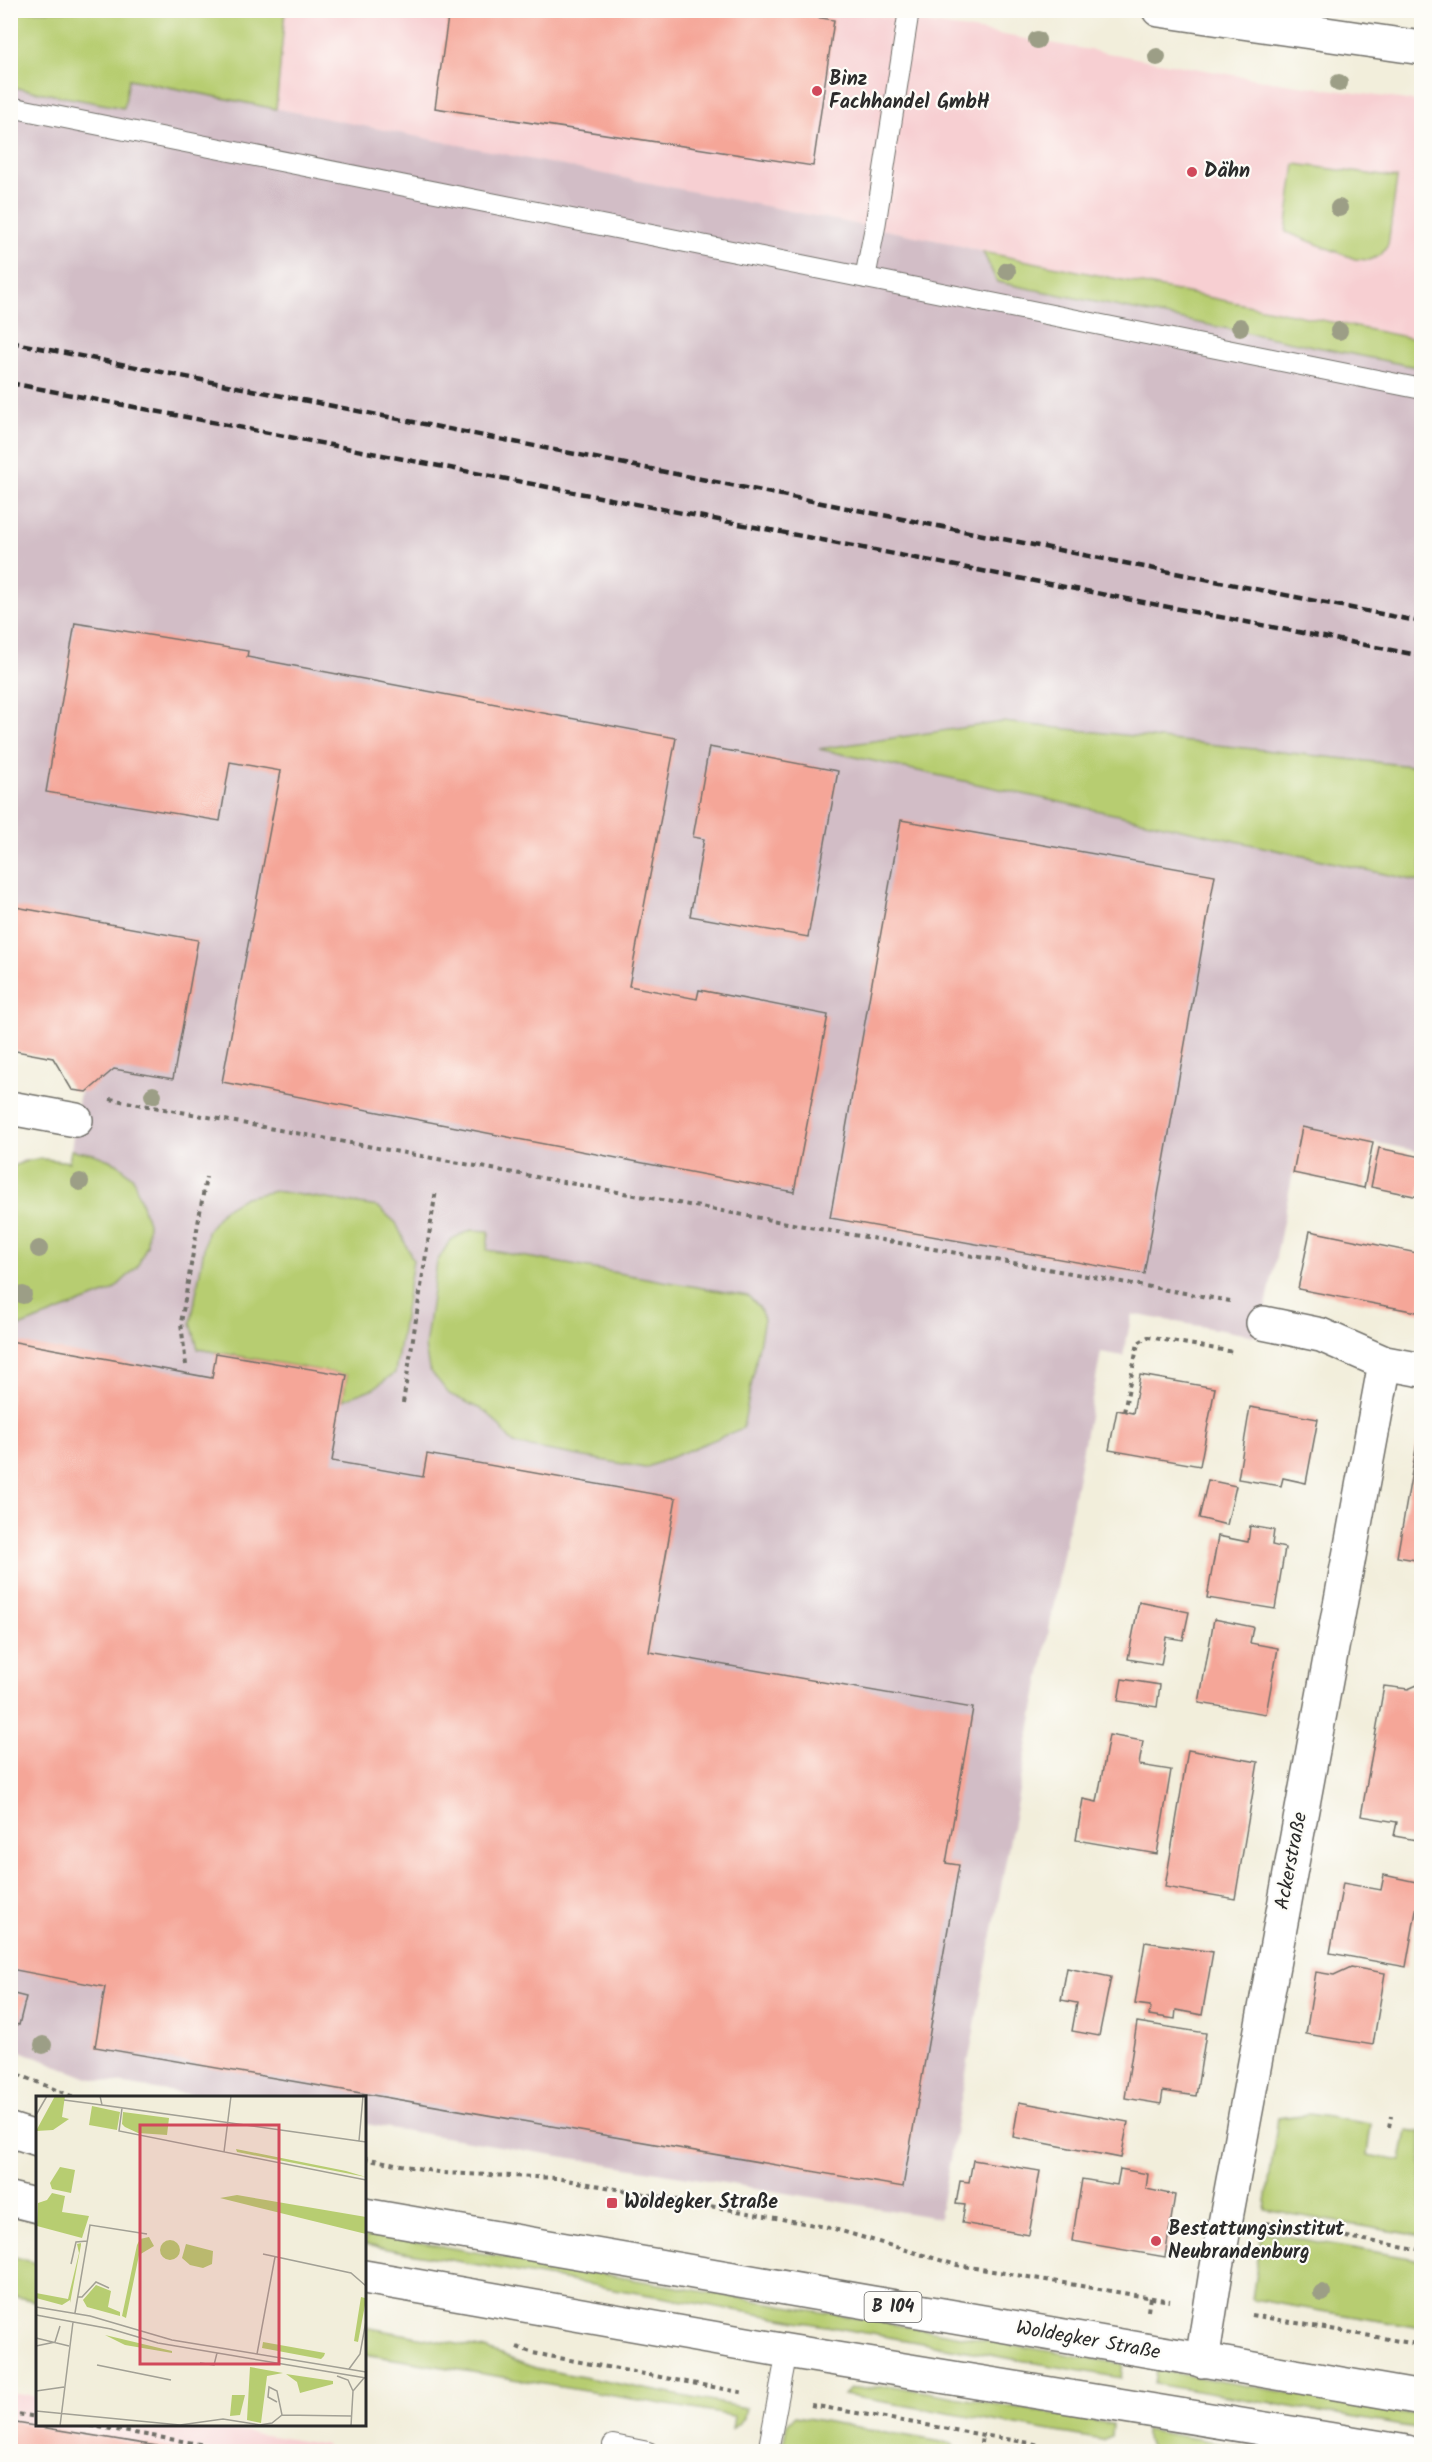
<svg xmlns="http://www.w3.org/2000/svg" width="1432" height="2462" font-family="Kalam,sans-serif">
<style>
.built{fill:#f7cfd2}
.industrial{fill:#d2bdc6}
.green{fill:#b7cd71;stroke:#717c4e;stroke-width:1.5}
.building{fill:#f5a698}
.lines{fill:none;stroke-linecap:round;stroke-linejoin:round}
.service-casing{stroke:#716f69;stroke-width:22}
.minor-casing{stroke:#716f69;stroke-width:36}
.secondary-casing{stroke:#716f69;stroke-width:36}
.primary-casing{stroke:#716f69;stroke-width:36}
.path{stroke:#716f69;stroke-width:4;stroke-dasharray:4.5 4.5;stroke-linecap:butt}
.service{stroke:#fff;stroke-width:20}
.minor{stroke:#fff;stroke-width:33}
.secondary{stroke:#fff;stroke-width:33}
.primary{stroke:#fff;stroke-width:33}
.rail{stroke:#2b2b2b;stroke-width:4.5;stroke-dasharray:9 4.5;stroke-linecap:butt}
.tree{fill:#9c9e86}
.poi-dot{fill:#d1495b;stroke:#fdfcf7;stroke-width:2}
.labels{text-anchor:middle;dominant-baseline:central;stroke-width:4.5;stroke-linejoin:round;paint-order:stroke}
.shield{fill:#fdfcf7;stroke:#6a6a68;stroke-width:1.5}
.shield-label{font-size:18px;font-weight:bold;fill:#2b2b2b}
.poi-label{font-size:20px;font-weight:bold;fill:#2b2b2b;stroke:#fdfcf7;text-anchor:start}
.street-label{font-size:20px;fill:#2b2b2b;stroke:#fdfcf7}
.inset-road{fill:none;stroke:#a2a095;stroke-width:1.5}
.view{fill:#d1495b;fill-opacity:0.15;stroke:#d1495b;stroke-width:3}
.inset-edge{fill:none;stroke:#2b2b2b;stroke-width:3}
</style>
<rect width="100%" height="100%" fill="#fdfcf7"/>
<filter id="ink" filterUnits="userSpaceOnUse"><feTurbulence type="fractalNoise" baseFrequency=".0167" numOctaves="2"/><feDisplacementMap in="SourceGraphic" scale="12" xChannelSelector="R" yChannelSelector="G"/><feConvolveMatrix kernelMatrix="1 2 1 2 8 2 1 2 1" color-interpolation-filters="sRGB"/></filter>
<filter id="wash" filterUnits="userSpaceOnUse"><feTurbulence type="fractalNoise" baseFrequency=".008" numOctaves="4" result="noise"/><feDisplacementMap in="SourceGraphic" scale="24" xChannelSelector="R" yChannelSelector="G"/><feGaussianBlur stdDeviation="1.35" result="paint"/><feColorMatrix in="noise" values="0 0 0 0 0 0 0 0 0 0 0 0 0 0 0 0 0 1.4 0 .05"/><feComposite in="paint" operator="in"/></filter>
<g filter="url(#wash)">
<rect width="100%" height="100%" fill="#f2eedb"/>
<path class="built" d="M285,10l563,1 138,21 277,48 158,22v266l-424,-86 -14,-30 -33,-9 -674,-134z
M10,2393l27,4 1,27 164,1 125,20 -1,7 -315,-1z"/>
<path class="industrial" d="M128,79l822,164 33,9 14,30 424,86v399l-419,-45 -181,27 600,133v270l-119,-25 -42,210 -128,-23 -9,42 -22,-4 -162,866 -574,-94 -1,-26 -159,-1 -117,-19 -77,-31v-879l12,-8h26l20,2 11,-71 -8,-1 -19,-32 -42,-8 -1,-963 113,21z"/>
<path class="green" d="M10,11h275l-9,98 -147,-30 -5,29 -113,-21z
M1295,164l102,14 -9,67 -7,10 -11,5 -15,-1 -69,-27z
M983,252l438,88v28l-424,-86z
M1002,722l419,45v115l-602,-133z
M71,1150l23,4 23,9 16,15 15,45 -1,22 -10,22 -25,24 -101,39v-162c19,-13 35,-9 58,-6z
M275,1191l103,16 18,16 17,37 -18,113 -21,15 -31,12 4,-25 -149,-26 -7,-26 16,-92 17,-22 21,-12z
M471,1230l18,1 -2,19 261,46 11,11 5,12 -21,109 -98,40 -131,-24 -27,-32 -38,-18 -20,-25 -4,-22 12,-85 13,-22z
M1310,2114l61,10 -4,31 34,6 6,-31 14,2v104l-156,-26 13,-92z
M1262,2232l159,28v68l-169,-29z
M365,2233l758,131 -2,14 -756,-133z
M11,2256l26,7v38l-26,-5z
M364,2327l121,22 50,19 211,40 -2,10 -12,11 2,-13 -369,-62z
M1157,2370l264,46v13l-266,-45z
M892,2386l220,38 -1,12 -9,4 -258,-45 6,-6z
M795,2416l158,28 5,7h-176l5,-27z
M1146,2430l121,21c-20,1 -104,5 -117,-4 -5,-4 -4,-11 -4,-17z"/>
<g id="blocks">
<path class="building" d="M449,10h323l62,10 -21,146 -378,-58z
M75,623l173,28 -1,6 429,81 -47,248 68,13 2,-9 129,25 -34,177 -572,-110 59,-311 -51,-9 -10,59 -174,-29z
M709,747l129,24 -30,166 -118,-21 14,-77 -11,-2z
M901,820l314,55 -71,399 -314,-56z
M10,906l188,34 -25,139 -59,-10 -27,23 -15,-2 -19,-32 -43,-8z
M1302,1127l71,15 -9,46 -71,-15z
M1379,1148l43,9v26l-3,14 -48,-10z
M1310,1231l112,23v59l-124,-24z
M10,1341l202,37 4,-25 131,22 -15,86 91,16 4,-23 249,44 -27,154 324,56 -27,155 13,2 -56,322 -808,-140 10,-60 -95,-18z
M1140,1375l75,13 -15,78 -91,-16 8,-40 16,3z
M1250,1407l68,12 -12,64 -23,-5 -2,8 -43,-7z
M1418,1437h4v124l-25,-4z
M1208,1480l28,6 -9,39 -28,-7z
M1250,1526l24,4 -2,15 13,3 -10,61 -68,-11 11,-62 30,6z
M1139,1602l50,10 -6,28 -17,-3 -5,28 -33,-6z
M1214,1619l39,8 -3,16 28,5 -12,66 -67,-11z
M1122,1679l38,6 -3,22 -39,-6z
M1422,1683v158l-28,-5 3,-14 -36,-6 23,-130 24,3z
M1109,1735l34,6 -4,24 32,5 -14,84 -81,-14 7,-41 14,3z
M1188,1750l70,12 -23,137 -70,-12z
M1384,1875l37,8 -15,84 -76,-14 13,-70 38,7z
M1145,1942l68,10 -11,63 -26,-5 -1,9 -26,-4 1,-9 -15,-2z
M1351,1967l34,6 -12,72 -67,-11 10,-62 18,3z
M1067,1968l44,9 -12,59 -27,-5 5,-28 -16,-3z
M10,1993l16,4 -7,28 -9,-2z
M1137,2022l69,11 -10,63 -33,-5 -2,13 -36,-6z
M1019,2102l109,20 -7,36 -108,-21z
M973,2160l67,11 -11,64 -67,-12 3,-18 -9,-1 4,-23 9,1z
M1120,2169l28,5 -2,15 29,6 -10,62 -93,-16 10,-62 35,6z
M10,2422l171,28v2h-171z"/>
</g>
</g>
<g filter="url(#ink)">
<use href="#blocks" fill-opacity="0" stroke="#716f69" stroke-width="1.5"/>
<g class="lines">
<defs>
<path id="service" d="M10,107l1412,282
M865,278l10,-51 34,-217
M613,2445l35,7
M768,2452l19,-101"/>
<path id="minor" d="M10,1108l66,12
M1263,1323l58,12 64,28 37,7
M1202,2361l14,-89 169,-909"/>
<path id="secondary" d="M1159,10l263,38"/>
<path id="primary" d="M10,2130l28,9
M10,2199l28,7
M364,2215l1058,183
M364,2277l423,74 620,101"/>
</defs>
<use href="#service" class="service-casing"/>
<use href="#minor" class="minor-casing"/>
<use href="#secondary" class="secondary-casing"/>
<use href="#primary" class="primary-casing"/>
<path class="path" d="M110,1099l721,132 399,70
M186,1365l-5,-42 25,-146
M403,1403l33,-213
M1124,1412l14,-69 10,-6 86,15
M10,2071l66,27
M1389,2127l2,-11
M364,2158l79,15 113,5 275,50 126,37 213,36
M1266,2223l156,27
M1148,2311l2,-14
M1251,2315l171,30
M517,2347l16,6 212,40
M811,2405l270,47
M10,2413l28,4
M81,2424l166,28
M980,2452l2,-18"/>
<use href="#service" class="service"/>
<use href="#minor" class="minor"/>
<use href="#secondary" class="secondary"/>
<use href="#primary" class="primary"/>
<path class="rail" d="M10,342l1412,280
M10,383l1412,273"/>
</g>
<g class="tree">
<circle cx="1037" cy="40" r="9"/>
<circle cx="1157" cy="57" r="9"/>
<circle cx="1339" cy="83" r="9"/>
<circle cx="1339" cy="208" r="9"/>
<circle cx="1007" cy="271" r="9"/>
<circle cx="1240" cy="327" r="9"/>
<circle cx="1339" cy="331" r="9"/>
<circle cx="153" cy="1095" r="9"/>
<circle cx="80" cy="1182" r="9"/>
<circle cx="39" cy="1249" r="9"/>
<circle cx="23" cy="1295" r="9"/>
<circle cx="43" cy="2045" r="9"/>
<circle cx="1322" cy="2293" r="9"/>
</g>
</g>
<g class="poi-dot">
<circle cx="817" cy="91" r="6"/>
<circle cx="1192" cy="172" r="6"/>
<rect x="606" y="2197" width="12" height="12" rx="3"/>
<circle cx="1156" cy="2241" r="6"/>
</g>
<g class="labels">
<rect class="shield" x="864.5" y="2292" width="57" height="30" rx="4.5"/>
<g class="shield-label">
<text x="893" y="2307">B 104</text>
</g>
<g class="poi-label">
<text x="829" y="80">Binz<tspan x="829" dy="23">Fachhandel GmbH</tspan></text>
<text x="1204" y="172">Dähn</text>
<text x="624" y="2203">Woldegker Straße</text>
<text x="1168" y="2230">Bestattungsinstitut<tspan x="1168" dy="23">Neubrandenburg</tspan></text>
</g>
<g class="street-label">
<text transform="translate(1292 1861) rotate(-79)">Ackerstraße</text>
<text transform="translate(1088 2341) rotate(10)">Woldegker Straße</text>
</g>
</g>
<g transform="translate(36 2096)">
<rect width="330" height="330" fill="#f2eedb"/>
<path d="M19,0h10l-3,21 7,2 -16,11 -17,1zM56,10l28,6 -3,18 -28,-5zM87,16l46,6 -2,17 -29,-2 -13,-6 -3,-3zM200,53l110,22 20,6 -129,-25zM24,71l15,3 -4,23 -19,-4 -2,-6zM16,97l13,3 -3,16 27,4 -7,22 -45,-12 1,-23 9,-3zM201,99l129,22v17l-146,-36zM113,141l5,9 -15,9 -13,63 -4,-2 15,-71 3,-6zM124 154a10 10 0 1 1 20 0a10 10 0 1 1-20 0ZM45,147v2l-11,58v-3l-8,5 -26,-7v-5l32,6 11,-46 -2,-9zM150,148l27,7 -1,13 -9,4 -13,-3 -8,-7zM60,189l15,6 -3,16 12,5v4l-33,-9 -4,-7zM325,201l4,1v7l-7,37 -4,-1zM69,239l67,16v2l-47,-8zM227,246l62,11 -1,3 -3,3 -59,-11zM214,271l33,6 -16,3 -6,47 -14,-3zM250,278l47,7v3l-33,9 -3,-11zM196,299h13l-5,20 -10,1z" fill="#b7cd71"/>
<path class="inset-road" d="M64,0l2,9 264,37M28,4l38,5M86,12l-3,23 247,49M0,19l11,-19M323,45l4,-45M188,56l7,-56M227,158l88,19 15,13M35,168l5,-22 11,-1M42,201h4l14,-15 13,6M0,211l54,9 82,24 194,32M39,217l15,-88 57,9M0,219l75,14 47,14 208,35M0,242l33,8M0,250l19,-4 5,-16M221,258l18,-97M164,267l14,2 3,-12M61,269l74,15M313,273l11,-15 6,-33M301,280l11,4 5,11M0,295l28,-4M241,306l-9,-5 1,-10 8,4 5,24M0,315l144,14 43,-6 37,6 12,-2 10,-8 69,1M24,330l13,-104M315,330l2,-35 11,-13"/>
<path class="view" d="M104,29h139v239h-139z"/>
<rect width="330" height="330" class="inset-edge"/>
</g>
<rect width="1432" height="2462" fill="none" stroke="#fdfcf7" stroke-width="36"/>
</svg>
